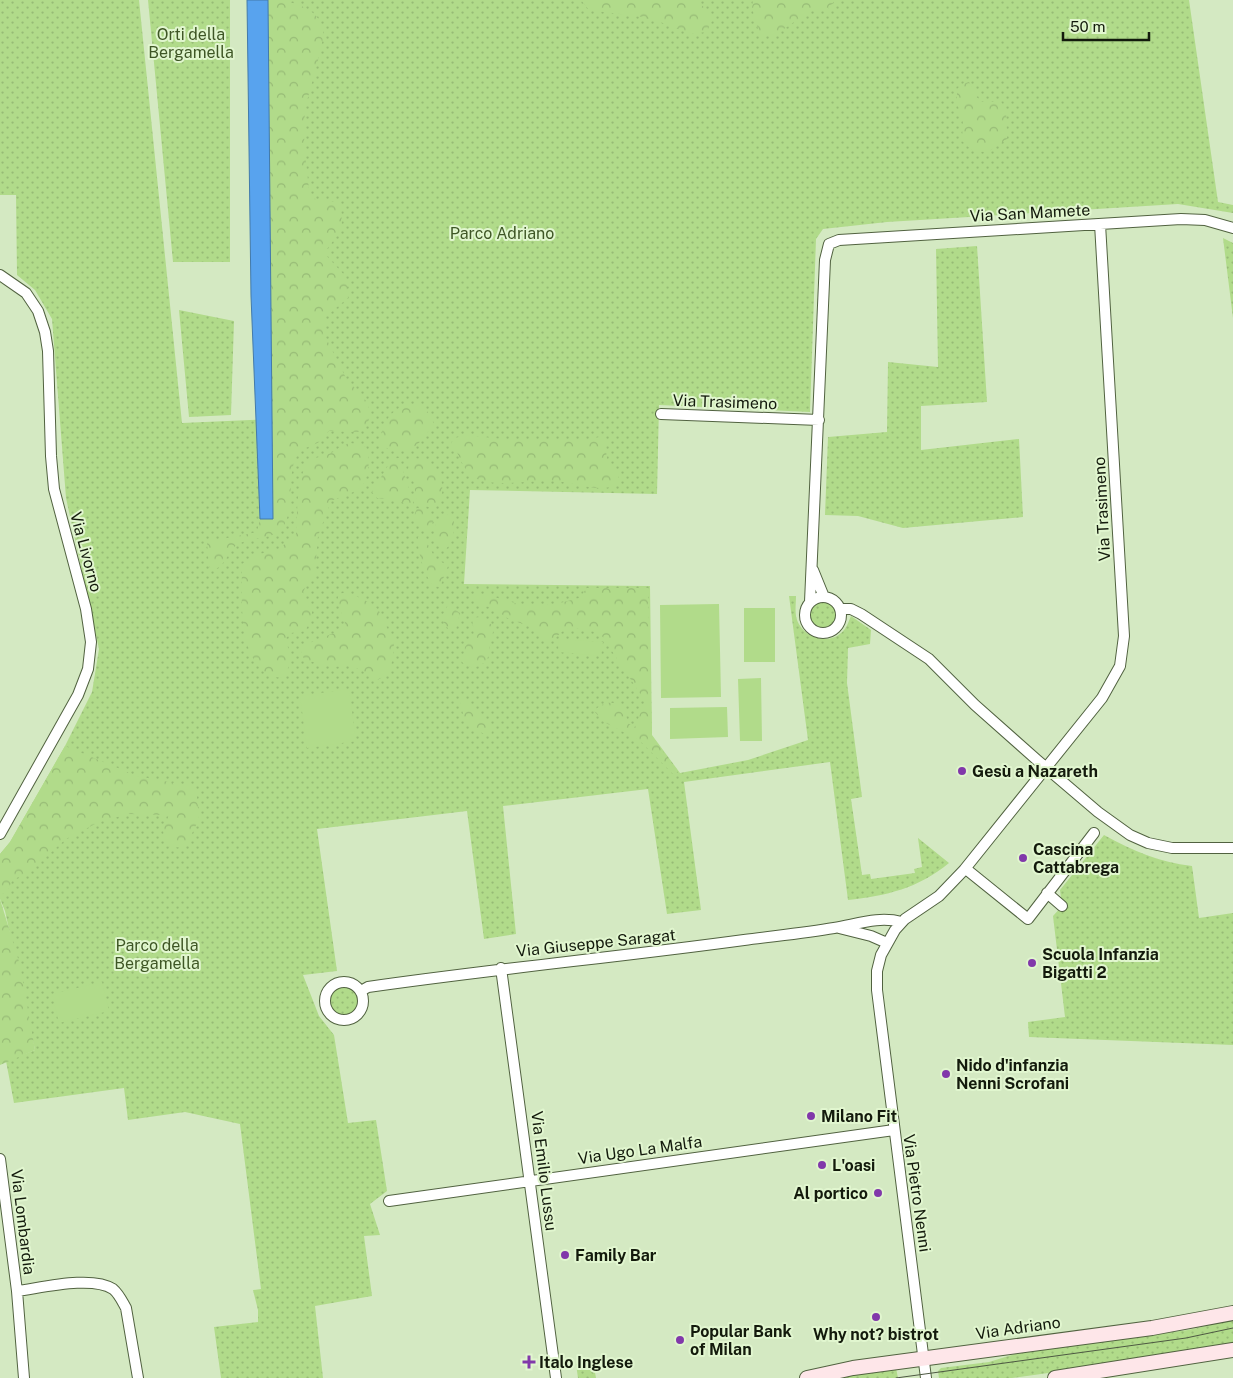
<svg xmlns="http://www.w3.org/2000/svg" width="1233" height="1378" font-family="'Public Sans',sans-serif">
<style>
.green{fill:url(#green-dots)}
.forest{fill:url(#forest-crowns)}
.pitch{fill:#b1db8a}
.water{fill:#58a3ee;stroke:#437aaa}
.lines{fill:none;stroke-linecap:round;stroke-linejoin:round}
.street-casing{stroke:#516240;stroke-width:12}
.secondary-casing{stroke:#516240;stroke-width:16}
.street{stroke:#fff;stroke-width:10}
.secondary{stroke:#fee6e9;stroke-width:14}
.tram{stroke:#4d5842;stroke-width:1}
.poi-dot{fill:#8138aa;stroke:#e1f6cf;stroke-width:2}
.labels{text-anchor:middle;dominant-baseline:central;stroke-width:4;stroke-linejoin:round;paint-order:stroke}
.park-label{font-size:16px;fill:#3e5625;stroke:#e1f6cf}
.street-label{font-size:16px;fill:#131a0c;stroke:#e1f6cf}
.poi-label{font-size:16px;font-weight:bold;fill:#131a0c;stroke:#e1f6cf;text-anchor:start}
</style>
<defs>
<pattern id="green-dots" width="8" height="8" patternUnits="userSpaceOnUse" patternTransform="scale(1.25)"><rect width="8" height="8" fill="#b1db8a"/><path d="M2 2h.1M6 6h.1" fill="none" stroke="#97bb76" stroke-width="1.8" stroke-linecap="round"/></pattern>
<pattern id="forest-crowns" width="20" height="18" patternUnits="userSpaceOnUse" patternTransform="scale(1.25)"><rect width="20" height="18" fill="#b1db8a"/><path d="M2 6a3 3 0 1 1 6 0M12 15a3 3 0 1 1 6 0" fill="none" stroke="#97bb76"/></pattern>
</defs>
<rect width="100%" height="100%" fill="#d4e9c2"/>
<path class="green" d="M0,0h139l43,423 89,-4 -3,-419h921l29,202 15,3v8l-55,-9 -291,18 -64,7 -7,10 -6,173 -151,-7 -2,89 -187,-4 -6,94 186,2 2,149 28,38 68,-13 60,-20 -19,-144h7c0,6 -1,14 0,20 4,21 33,32 48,14 3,-3 5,-10 7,-14l20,14 -1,14 -22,4 -1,35 15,114 -11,2 11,76 8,-1 1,5 44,-6 -1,-4 8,-2 -4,-29 31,25c-30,25 -63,33 -101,37l-18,-138 -146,20 17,128 -34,4 -19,-125 -145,17 13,128 -32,5 -17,-128 -150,18 20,142 -34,4 16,41 15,19 14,88 28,-3 11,71 -17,13 10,31 -16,1 8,60 -57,10 8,72h-102l-7,-51 44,-5v-12l-5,-20 8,-1 -21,-165 -55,-12 -57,8 -4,-32 -110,15 -8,-42 29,-11 -30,-139 -5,-12v-45l10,-12 55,-96 27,-54 7,-43 -33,-151 -14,-179 -17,-29 -18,-15 -1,-80h-16z
M148,0h82v262h-57z
M1223,238l10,5v75z
M977,246l10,156 -66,4v44l98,-11 4,78 -120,11 -45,-12 -33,-1 3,-78 59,-5 1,-70 50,5 -2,-118z
M179,310l55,11 -3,94 -42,2z
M807 615a15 15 0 1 1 30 0a15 15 0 1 1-30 0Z
M1104,835c29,16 55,27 88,31l7,52 34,-5v132l-204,-8 -1,-15 37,-5 -12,-101 9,-10 -2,-16z
M330 1001a14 14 0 1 1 28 0a14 14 0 1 1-28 0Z
M1233,1320v23l-41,10 -180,25h-73l-1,-7 3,-3 48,-6 26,-8 173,-24z
M593,1361l3,17h-18l-2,-14z
M896,1368l2,10h-64z"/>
<path class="forest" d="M268,0c21,0 51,6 55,31 2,10 -14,60 -17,75 -5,30 1,62 4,92l31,5 1,26 -18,24 22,24 2,21 -23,19v19l21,42 21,24 4,13 -5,11 -8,6 -29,-1c-3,3 -6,8 -10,11 -8,5 -17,5 -22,14 -12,19 1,67 -22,78 -11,5 -26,4 -37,10 -10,6 -11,19 -22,25l-7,-2 -2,-25 50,-10 3,-13 13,-1z
M581,0h112l11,7 9,12 -7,13 -15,2 -41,-16 -61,-8z
M753,0h82l-7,9h-15l-38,26 -15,1 -8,-28z
M969,82l11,20h21l5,6 1,31 -19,13 -15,-1 -11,-10 1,-23 -6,-14v-15l5,-5z
M408,404c16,2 20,5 26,20 -6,6 -12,18 -19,22 -11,8 -26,6 -34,-2 0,-20 9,-34 27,-40z
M466,435l45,5h77l11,-3 7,3c1,7 -1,14 2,21 4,8 10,11 12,21 -15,13 -45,1 -63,-1 -26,-2 -55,7 -80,-2 -14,-5 -17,-26 -26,-36l4,-5z
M351,443l15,4c5,10 3,33 -6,41 -8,6 -21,9 -29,13l-13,35 -3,36 -11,18 -1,8 9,13v7l-7,13 -14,2 -5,5c3,15 8,29 -5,40 -4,-1 -11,-2 -14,-4 -30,-20 -25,-79 -25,-110l14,-9 23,-6 17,-15c1,-16 1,-62 13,-72 6,-5 15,-6 22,-9 8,-4 11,-9 20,-10z
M399,458l14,43v8l-13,-8 -23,-3 -5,-6 20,-33z
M415,458c5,1 12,2 15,5 14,10 17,35 4,46l-14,-5 -4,-6 -2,-15 -6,-14 2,-7z
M417,508l10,2 7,8 -4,14 -8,-3 -8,-13z
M446,514l8,3c0,13 1,27 -11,34 -12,-10 -12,-30 3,-37z
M418,537l7,2 10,19 13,8 -8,21 -7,-1c-9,-12 -16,-35 -15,-49z
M587,588h61l4,148 27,38h-6l-34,-34 -35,-18 -10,-11c9,-9 16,-10 28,-6l7,19 6,3 10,-26 -45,-68c-10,-2 -28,-8 -37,-2 -7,5 -8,10 -16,12l-9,-13 -33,-13 -11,-10 -16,-1 -4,-4 1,-8h8l43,12 30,-2 23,-6z
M347,592c12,6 27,10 34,22 4,9 6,16 13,25 0,17 -1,37 -20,42l-11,-10 -14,-6 -15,2 -29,-7 -4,-6 1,-8 39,-16 4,-7 -8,-22 2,-7z
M448,605l12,8 -4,16 -7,1 -8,-12z
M480,617l12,8 1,7 -6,29c-10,6 -15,10 -25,1l3,-15 9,-12 -2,-17z
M460,700h8l7,13 18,14 -2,7h-7l-19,-11z
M65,746l72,30 59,11 3,32 -14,29 -20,-2 -2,-17 6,-14 -41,-1 -29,8 -33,17 -33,29 -21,13 -5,11 -7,3v-41l10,-12z
M0,899l20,66 15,85 -35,15z"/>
<path class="pitch" d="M719,604l2,93 -60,1 -1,-93z
M744,608h31v54h-31z
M559,639l44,3 -2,14 -43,-4z
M761,678l1,63h-22l-2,-62z
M349,689l7,52 -49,7 -7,-52z
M727,707l1,30 -58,2v-31z
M102,982l7,29 -50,12 -7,-29z"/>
<path class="water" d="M247,0h21l5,519h-13l-9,-223z"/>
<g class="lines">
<defs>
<path id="street" d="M0,275l26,18 12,18 7,21 3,19 3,105 3,33 32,120 5,33 -3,27 -10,26 -78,139
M661,414l158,6
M813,570l11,27
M805 615a18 18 0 1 1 36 0a18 18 0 1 1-36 0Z
M810,602l15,-342 4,-16 10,-4 342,-21 24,1 28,8
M840,609h11l10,5 68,45 46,46 62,55 61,52 32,23 18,8 24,5h61
M964,870l2,-1 62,50 66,-86
M1047,893l15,13
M839,928l32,8 16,7
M501,968l55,410
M325 1001a19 19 0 1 1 38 0a19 19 0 1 1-38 0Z
M361,991l7,-4c125,-18 251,-30 376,-47 30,-4 61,-7 90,-12 24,-4 44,-12 68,-6
M0,1159l17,132 7,87
M389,1201l505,-71
M17,1291c24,-3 75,-16 96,-2 6,5 9,12 13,19l12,70
M926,1378l-49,-388v-19l4,-16 14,-25 10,-11 34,-23 25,-26 138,-172 18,-32 4,-30 -24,-412"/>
<path id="secondary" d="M807,1378l46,-10 299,-40 81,-15
M1055,1378l178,-28"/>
</defs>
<use href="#street" class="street-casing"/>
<use href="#secondary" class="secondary-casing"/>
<use href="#street" class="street"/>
<use href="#secondary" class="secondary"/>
<path class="tram" d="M896,1378l290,-40 47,-10"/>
</g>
<g class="poi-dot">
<circle cx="962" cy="771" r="5"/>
<circle cx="1023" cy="858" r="5"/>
<circle cx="1032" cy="963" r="5"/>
<circle cx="946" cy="1074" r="5"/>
<circle cx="811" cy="1116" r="5"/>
<circle cx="822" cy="1165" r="5"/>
<circle cx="878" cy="1193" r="5"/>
<circle cx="565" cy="1255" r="5"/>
<circle cx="876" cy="1317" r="5"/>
<circle cx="680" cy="1340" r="5"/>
<path d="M526.5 1354.5h5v5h5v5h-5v5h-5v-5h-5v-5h5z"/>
</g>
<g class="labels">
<g class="park-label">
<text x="191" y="34">Orti della<tspan x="191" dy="18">Bergamella</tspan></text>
<text x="502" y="233">Parco Adriano</text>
<text x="157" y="945">Parco della<tspan x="157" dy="18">Bergamella</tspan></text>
</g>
<g class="street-label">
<text transform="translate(1030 213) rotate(-3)">Via San Mamete</text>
<text transform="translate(725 402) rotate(2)">Via Trasimeno</text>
<text transform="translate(1102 509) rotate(-93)">Via Trasimeno</text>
<text transform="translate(86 552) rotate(75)">Via Livorno</text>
<text transform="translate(596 943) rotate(-6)">Via Giuseppe Saragat</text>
<text transform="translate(640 1150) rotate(-8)">Via Ugo La Malfa</text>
<text transform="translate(544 1171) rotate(83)">Via Emilio Lussu</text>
<text transform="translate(917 1193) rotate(82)">Via Pietro Nenni</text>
<text transform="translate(23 1222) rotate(83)">Via Lombardia</text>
<text transform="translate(1018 1328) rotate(-8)">Via Adriano</text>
</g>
<g class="poi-label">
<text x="972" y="771">Gesù a Nazareth</text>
<text x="1033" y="849">Cascina<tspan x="1033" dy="18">Cattabrega</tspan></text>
<text x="1042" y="954">Scuola Infanzia<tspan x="1042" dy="18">Bigatti 2</tspan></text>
<text x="956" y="1065">Nido d'infanzia<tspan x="956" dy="18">Nenni Scrofani</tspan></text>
<text x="821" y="1116">Milano Fit</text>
<text x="832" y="1165">L'oasi</text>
<text x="868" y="1193" text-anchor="end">Al portico</text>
<text x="575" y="1255">Family Bar</text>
<text x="690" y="1331">Popular Bank<tspan x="690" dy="18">of Milan</tspan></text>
<text x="876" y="1334" text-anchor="middle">Why not? bistrot</text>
<text x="539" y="1362">Italo Inglese</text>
</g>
</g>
<path d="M1063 32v8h86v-8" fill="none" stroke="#131a0c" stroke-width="2.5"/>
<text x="1070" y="32" font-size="15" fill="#131a0c" stroke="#e1f6cf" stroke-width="4" paint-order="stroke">50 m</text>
</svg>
